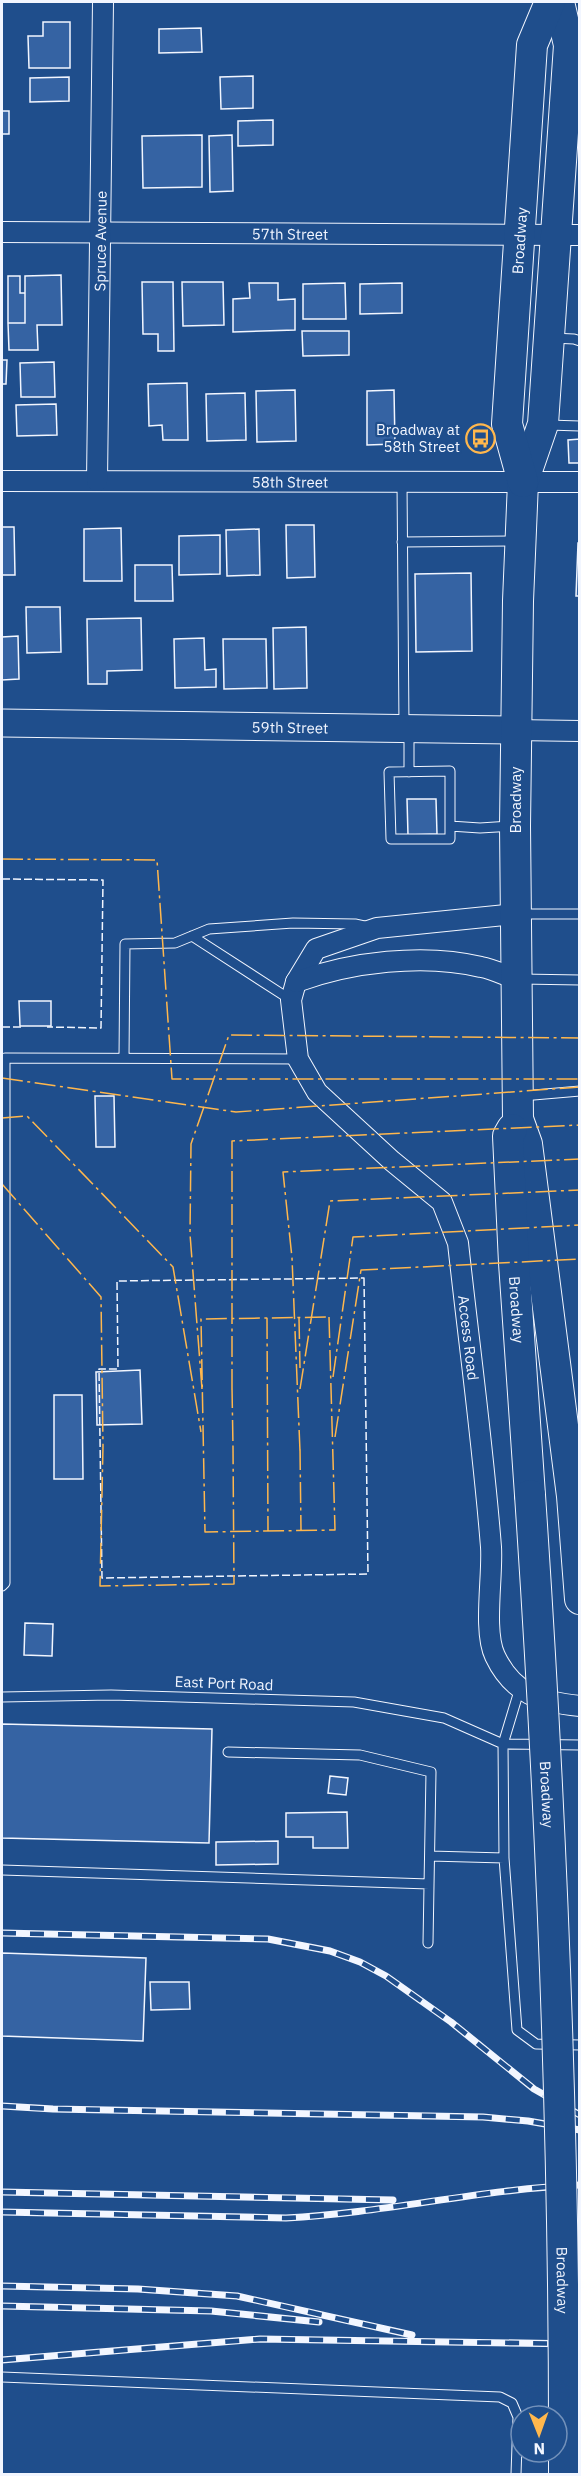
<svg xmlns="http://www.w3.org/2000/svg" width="581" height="2476" font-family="'IBM Plex Sans',sans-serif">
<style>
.building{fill:#3563a3;stroke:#f2f6ff;stroke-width:1.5}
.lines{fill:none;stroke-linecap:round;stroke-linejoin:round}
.lane-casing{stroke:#f2f6ff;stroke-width:11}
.street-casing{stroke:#f2f6ff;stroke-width:22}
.secondary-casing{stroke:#f2f6ff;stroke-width:29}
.primary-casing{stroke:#f2f6ff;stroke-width:32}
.lane{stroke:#1f4e8c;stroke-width:9}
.street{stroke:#1f4e8c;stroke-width:20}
.secondary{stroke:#1f4e8c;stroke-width:27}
.primary{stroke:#1f4e8c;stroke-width:30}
.rail-casing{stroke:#f2f6ff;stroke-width:7}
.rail{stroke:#1f4e8c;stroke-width:4.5;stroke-dasharray:14;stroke-linecap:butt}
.primary-bridge-casing{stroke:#f2f6ff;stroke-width:32;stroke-linecap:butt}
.primary-bridge{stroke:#1f4e8c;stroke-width:30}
.fence{stroke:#f2f6ff;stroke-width:1.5;stroke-dasharray:8 3;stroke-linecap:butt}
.power{stroke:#ffb74d;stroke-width:1.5;stroke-dasharray:21 4.5 3 4.5;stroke-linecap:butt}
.labels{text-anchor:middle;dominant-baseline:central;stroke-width:4.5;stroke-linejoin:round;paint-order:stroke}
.street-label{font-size:15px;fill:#f2f6ff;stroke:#1f4e8c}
.poi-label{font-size:15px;fill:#f2f6ff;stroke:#1f4e8c;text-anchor:end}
</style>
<rect width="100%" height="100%" fill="#1f4e8c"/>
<path class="building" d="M43,22h27v46h-41l-1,-32h15z
M201,28l1,24 -43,1v-24z
M253,76v32l-32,1 -1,-32z
M69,77v24l-39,1v-24z
M2,111h7v23h-7z
M273,120v25l-35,1v-25z
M202,135v52l-59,1 -1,-52z
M232,135l1,56 -23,1 -1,-56z
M61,275l1,50h-25l1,25h-29l-1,-27h17v-47z
M8,276h12v17h5v30h-17z
M142,282h31l1,69h-16v-17h-15z
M182,282h41l1,43 -41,1z
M249,283h29v17l17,-1v31l-62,2v-33l17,-1z
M345,283l1,36h-43v-35z
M402,283v30l-42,1v-30z
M302,331h47v24l-46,1z
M2,360h5l-1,24h-4z
M54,362l1,35h-34l-1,-34z
M187,383l1,57h-25l-1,-15 -13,1 -1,-42z
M295,390l1,51 -39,1 -1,-51z
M394,390l1,54 -28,1v-54z
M245,393l1,47 -39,1 -1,-47z
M56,404l1,31 -40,1 -1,-31z
M580,439v24h-11l-1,-23z
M286,525h28l1,52 -28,1z
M2,527h12l1,48h-13z
M121,528l1,53h-38v-52z
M259,529l1,46 -33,1 -1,-46z
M220,535v39l-41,1v-39z
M578,543h2v53h-4z
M135,565h37l1,36h-38z
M471,573l1,78 -56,1 -1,-78z
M26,607h34l1,45 -34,1z
M141,618l1,52 -35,1v13h-19l-1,-65z
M306,627l1,61 -33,1 -1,-61z
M18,636l1,43 -17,1v-43z
M204,638l1,32 11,-1v18l-41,1 -1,-49z
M223,639h43l1,49 -43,1z
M407,799h29l1,35 -29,1z
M19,1001h32v25h-31z
M95,1096h19l1,51h-19z
M140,1370l2,54 -45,1 -1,-53z
M54,1395h28l1,84h-29z
M25,1623l28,1 -1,32 -28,-1z
M2,1724l210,5 -3,114 -207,-5z
M330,1776l18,2 -2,17 -18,-2z
M347,1812l1,36h-35v-11h-27v-24z
M278,1841v23l-62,1v-23z
M2,1953l144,5 -3,83 -141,-5z
M150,1982h39l1,27 -39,1z"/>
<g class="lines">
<defs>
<path id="lane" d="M552,338l22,1 6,2
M548,425l32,1
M402,482l2,244
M402,542l115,-1
M409,772v-40
M450,826v13h-59l-2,-67 61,-1v55l30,2 32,-2
M519,914h61
M192,936l99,64
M521,979l59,1
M124,1058l1,-114 50,-1 34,-14 84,-6 62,1 14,3
M522,1096l58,-5
M2,1586l3,-3v-525l293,1
M519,1691l-16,53 77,1
M2,1697l109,-2 243,7 90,16 59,26 1,114
M228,1752l132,3 71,17 -3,171
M430,1856l74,2 13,172 19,14 44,1
M2,1870l427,14
M2,2377l498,20 12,6 6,14 -2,57"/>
<g id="street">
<path id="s1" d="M2,232l578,3"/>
<path id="s2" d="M2,481l578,1"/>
<path id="s3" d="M97,481l6,-479"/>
<path d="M514,730l66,1"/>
<path id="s4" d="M515,914l-138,14 -61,21 -20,33 -5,18 7,59 19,33 75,69 50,41 16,41c11,101 25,202 33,304 2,29 -8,84 4,109 18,38 45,46 85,50"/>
<path d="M296,982c54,-20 128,-29 185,-15 12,2 23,8 35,12"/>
</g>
<g id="secondary">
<path id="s5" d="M2,723l512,7"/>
</g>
<g id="primary">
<path d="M559,2l10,43 -26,379 -20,58 -5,119 -3,225 3,293 9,25 45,352 8,103"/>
<path id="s6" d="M523,482l-16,-58 25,-379 18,-43"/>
<path id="s7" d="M512,1129l-4,7 6,127 16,232"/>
</g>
</defs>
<use href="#lane" class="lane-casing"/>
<use href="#street" class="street-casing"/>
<use href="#secondary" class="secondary-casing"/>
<use href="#primary" class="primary-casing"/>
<use href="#lane" class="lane"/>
<use href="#street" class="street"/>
<use href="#secondary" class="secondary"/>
<use href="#primary" class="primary"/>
<defs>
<path id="rail" d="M2,1933l266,6 62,12 30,11 26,14 65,46 83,67 46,26
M2,2106l51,3 430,8 45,4 52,9
M2,2192l391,8
M2,2212l284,6c99,-5 195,-29 294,-33
M2,2286l136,3 99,7 175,39
M2,2306l209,5 108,11
M2,2360l258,-21 320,5"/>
</defs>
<use href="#rail" class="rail-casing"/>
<use href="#rail" class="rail"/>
<defs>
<g id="primary-bridge">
<path id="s8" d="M530,1495c22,327 35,652 34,979"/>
</g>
</defs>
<use href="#primary-bridge" class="primary-bridge-casing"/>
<use href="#primary-bridge" class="primary-bridge"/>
<path class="fence" d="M2,879l101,1 -2,148 -54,-1
M2,1027h21
M364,1278l4,296 -266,4 -3,-209h19l-1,-88z"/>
<path class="power" d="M2,859l155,1 15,219h408
M2,1078l234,34 344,-25
M2,1118l25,-2 146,151 28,165
M2,1184l99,113 2,149 -3,140 134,-2 -1,-137
M329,1317l6,213 -130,2 -4,-213z
M267,1318l1,213
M299,1318l1,50
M333,1377l20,-140 227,-12
M232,1387l1,60
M202,1389l-12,-155 1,-90 38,-109 351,3
M300,1389l30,-188 250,-11
M232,1390v-249l348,-16
M335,1437l26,-167 219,-11
M300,1449l1,81
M300,1451l-8,-193 -9,-86 297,-13"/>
</g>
<defs>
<symbol id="bus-ring" viewBox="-11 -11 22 22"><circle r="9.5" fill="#1f4e8c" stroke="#ffb74d" stroke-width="1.5"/><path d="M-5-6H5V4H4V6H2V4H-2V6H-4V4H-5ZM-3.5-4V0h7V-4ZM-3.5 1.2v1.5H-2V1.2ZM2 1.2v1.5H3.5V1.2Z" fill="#ffb74d"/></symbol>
</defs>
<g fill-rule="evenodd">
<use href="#bus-ring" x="464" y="422" width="33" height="33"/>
</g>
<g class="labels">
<g class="street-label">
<text stroke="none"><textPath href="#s1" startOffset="288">57th Street</textPath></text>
<text stroke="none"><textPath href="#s3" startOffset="240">Spruce Avenue</textPath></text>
<text stroke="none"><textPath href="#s6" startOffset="244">Broadway</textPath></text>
<text stroke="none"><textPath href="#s2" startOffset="288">58th Street</textPath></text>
<text stroke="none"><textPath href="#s5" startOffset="288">59th Street</textPath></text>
<text transform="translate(515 800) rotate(-90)">Broadway</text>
<text stroke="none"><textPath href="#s7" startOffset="182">Broadway</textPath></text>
<text stroke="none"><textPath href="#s4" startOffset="664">Access Road</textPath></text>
<text transform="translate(224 1683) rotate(2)">East Port Road</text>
<text stroke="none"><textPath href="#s8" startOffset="300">Broadway</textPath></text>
<text stroke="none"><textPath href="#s8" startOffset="786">Broadway</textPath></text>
</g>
<g class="poi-label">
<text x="460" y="429">Broadway at<tspan x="460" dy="17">58th Street</tspan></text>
</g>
</g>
<rect width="581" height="2476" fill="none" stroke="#f2f6ff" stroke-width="6"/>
<g transform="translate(539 2434) rotate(179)"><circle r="28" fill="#1f4e8c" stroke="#7391ba" stroke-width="1.5"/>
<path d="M0-4.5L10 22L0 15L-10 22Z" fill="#ffb74d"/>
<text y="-9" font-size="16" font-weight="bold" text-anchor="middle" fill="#f2f6ff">N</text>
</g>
</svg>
